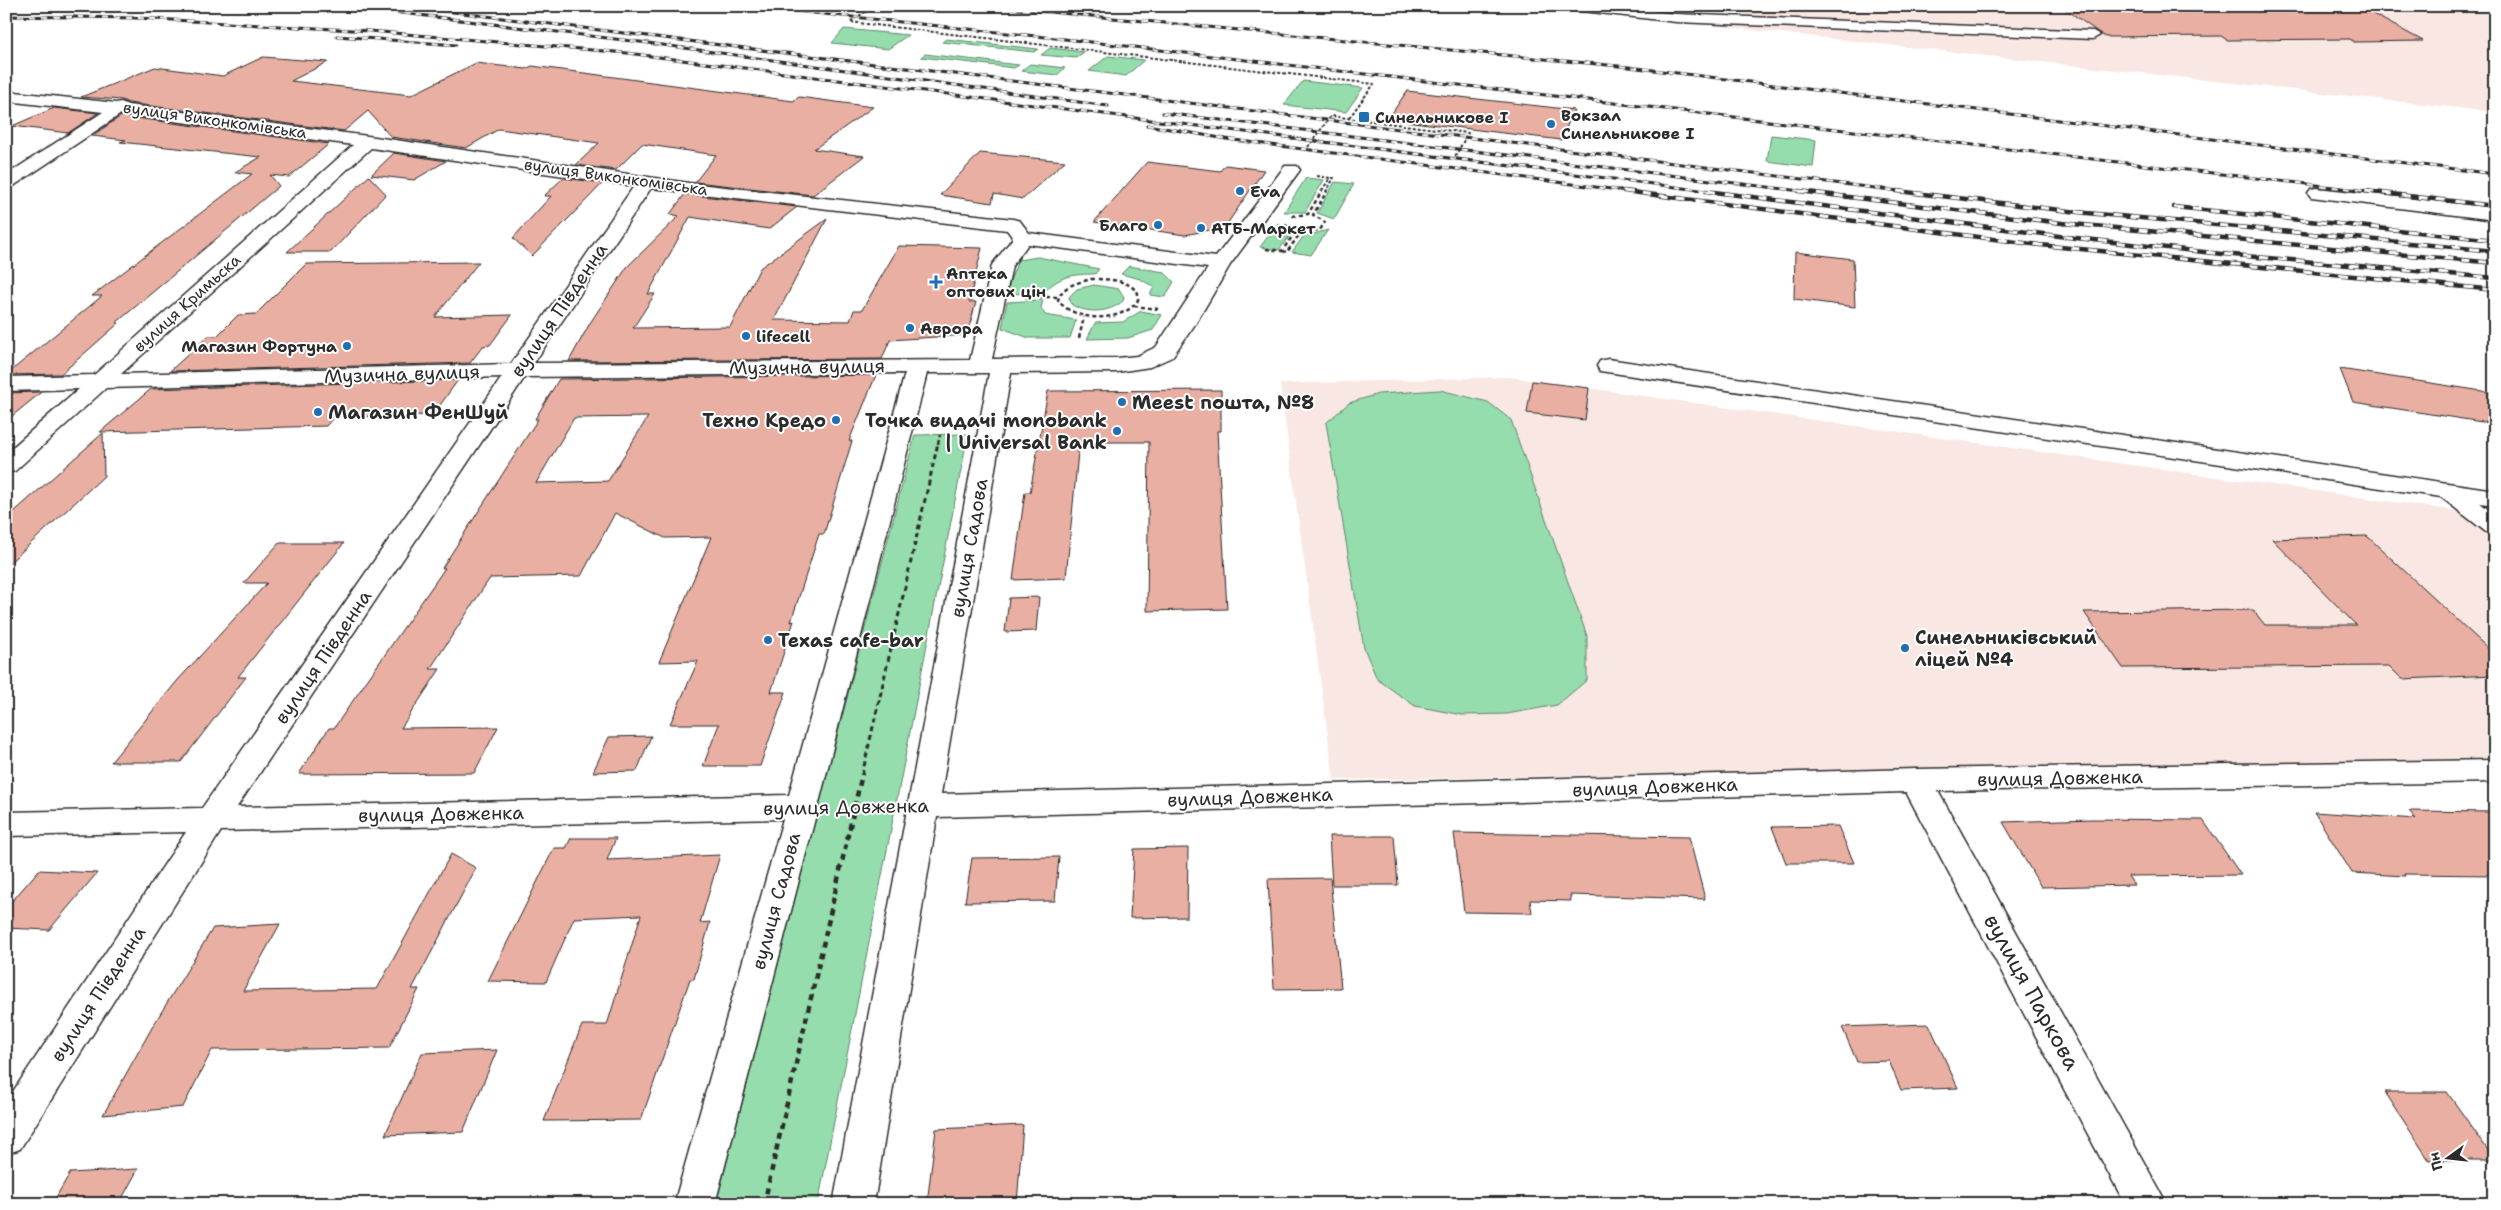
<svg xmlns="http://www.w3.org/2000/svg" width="2501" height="1210" font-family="'Shantell Sans',sans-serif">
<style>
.built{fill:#f8e7e3}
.green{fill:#95ddac;stroke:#60846c}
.building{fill:#e8afa2;stroke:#2b2b2b;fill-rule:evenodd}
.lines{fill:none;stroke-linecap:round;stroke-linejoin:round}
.minor-casing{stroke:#2b2b2b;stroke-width:3}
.path-far3{stroke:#2b2b2b;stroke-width:2;stroke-dasharray:3 2;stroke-linecap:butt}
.path-far2{stroke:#2b2b2b;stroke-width:2.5;stroke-dasharray:4 3;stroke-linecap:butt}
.path-far1{stroke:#2b2b2b;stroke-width:3;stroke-dasharray:5 4;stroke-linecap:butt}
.path{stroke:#2b2b2b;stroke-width:4.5;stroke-dasharray:6 5;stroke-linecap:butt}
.minor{fill:#fff;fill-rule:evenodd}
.rail-far1-casing{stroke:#2b2b2b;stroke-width:3}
.rail-casing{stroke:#2b2b2b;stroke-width:4.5}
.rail-far1{stroke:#fff;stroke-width:2;stroke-dasharray:6;stroke-linecap:butt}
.rail{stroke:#fff;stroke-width:3;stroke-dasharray:9;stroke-linecap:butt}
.poi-dot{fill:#1f6fb2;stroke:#fff;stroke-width:2}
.labels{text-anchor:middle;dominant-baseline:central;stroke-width:4;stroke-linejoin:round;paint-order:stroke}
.far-poi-label{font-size:16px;font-weight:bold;fill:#2b2b2b;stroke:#fff;text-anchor:start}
.far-street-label{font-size:16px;fill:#2b2b2b;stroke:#fff}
.street-label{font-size:19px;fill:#2b2b2b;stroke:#fff}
.poi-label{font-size:19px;font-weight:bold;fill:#2b2b2b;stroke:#fff;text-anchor:start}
.near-street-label{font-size:22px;fill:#2b2b2b;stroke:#fff}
</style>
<rect width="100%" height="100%" fill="#fff"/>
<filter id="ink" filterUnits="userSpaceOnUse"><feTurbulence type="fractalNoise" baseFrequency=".02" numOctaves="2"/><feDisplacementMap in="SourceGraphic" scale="10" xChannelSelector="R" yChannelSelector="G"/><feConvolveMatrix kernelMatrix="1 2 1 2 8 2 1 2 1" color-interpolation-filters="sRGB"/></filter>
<g filter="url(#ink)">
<path class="built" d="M1527,6h968v106l-887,-98z
M1510,377l954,135 31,26v221l-1161,21 -54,-396z"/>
<path class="green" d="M844,29l64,6 -20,14 -56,-6z
M946,39l92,10 -4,3 -92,-10z
M1050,48l34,4 -8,6 -35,-3z
M925,54l94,11 -5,3 -93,-11z
M1108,56l36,4 -18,16 -37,-5z
M1030,64l35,4 -8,7 -36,-4z
M1303,81l60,7 -17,24 -62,-7z
M1771,135l45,5 -3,27 -46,-6z
M1306,178l18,2 -19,32h-21z
M1335,182l19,2 -20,35 -17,-6z
M1278,223l13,11 -12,16 -19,-3z
M1328,230l-17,25 -19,-3 11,-15z
M1038,257l61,12 -4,5c-21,0 -38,2 -51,19l-39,1 13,-34z
M1129,266l35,6 10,10 -9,15 -15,-2 4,-8 -14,-8 -19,-5z
M1094,285l25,4 5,8 -1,4c-14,12 -35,13 -51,4l-3,-8 8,-8z
M1043,300l-2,8 4,7 31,5 -6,18h-41l-27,-10 5,-26z
M1141,311l21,4 -9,15 -25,8 -41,1 8,-16 28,-1z
M1440,390l48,12 23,18 76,216v44l-30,25 -50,9 -45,1 -47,-9 -38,-27 -13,-31 -38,-225 23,-20 29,-9z
M968,434l-150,770h-102l199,-769z"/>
<path class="building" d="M2061,6h297l65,35 -69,1 -4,-3 -123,1 -6,-4 -116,1z
M263,57l65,5 -37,19 120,14 65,-32 50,6 6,-3 261,35 6,-4 74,10 -59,42 50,7 -51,39 -118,-13 21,-27 -74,-11 -26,26 -40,-5 23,-22 -100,-14 -33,19 -75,-11 -23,-26 -24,20 -216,-28 -6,-3 -41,-3 74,-30 68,9z
M1407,91l167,19 -13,30 -173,-21z
M54,108l44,5 -30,20 -56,-7z
M121,116l208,28 -40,33 -19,-2 9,11 -163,137h3l-58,51 -55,1 96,-79h-10l160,-122 -17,-2 26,-15 -141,-15 6,-2 -34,-4z
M394,153l52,8 -32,19 -43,-5z
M980,153l85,8 -42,38 -29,-5 -2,9 -52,-8z
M1147,162l73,9 5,-6 39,5 -39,57 -40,8 -91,-13z
M369,176l17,18 -55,58h-44z
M563,178l40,5 -71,73 -19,-18 38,-42h-7z
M685,194l112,13 -28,22 -79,-12 -42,77h7l-22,34 97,-1 30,-59 67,-49 -53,101 76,1 4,-11h8l37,-64 83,2 -13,54h7l-9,33 -77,5 -8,19 -313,2 21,-38 37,-56 52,-51 -9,-2z
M1795,252l58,7 2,48 -61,-8z
M479,262l-44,55 77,-2 -22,30 -7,1 -13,17 -300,8 38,-35h9l21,-21 18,-1 50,-50z
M2340,369l155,24v31l-142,-22z
M876,375l-27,66h3l-28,93h-5l-28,88 3,-1 -23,71h15l-26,74h-57l16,-42h-49l28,-63 -39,1 52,-125 -46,1 -50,-25 -34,63 -91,2 -60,91h10l-39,59 97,-1 -24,46 -175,1 30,-46h5l111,-160h-3l96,-149h-3l24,-40zM648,417l-40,64 -72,2 38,-65z
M458,380l-25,35 -99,2 -8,9 -226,6 51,-43z
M1532,381l57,7 -4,32 -58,-7z
M1221,390v41h-4l10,178 -80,2 2,-169h-70l-13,136 -53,2 12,-88h5l18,-101z
M41,392l-2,2 -33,27v-28z
M103,433l1,43 -98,90v-47z
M2367,536l128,119v20l-93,4 -13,-13 -266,2 -39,-56 169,-2 12,15h91l-84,-86z
M279,543h65l-106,134h8l-65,85h-70l67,-82 89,-97h-23z
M1039,597l-3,34 -31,1 4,-34z
M651,736l-14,35 -44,1 16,-35z
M2409,811l86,1v63l-91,-1 1,2 -53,-3 -38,-61 102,7z
M2092,819l111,1 38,55 -113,1 6,9 -93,2 -38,-65z
M1838,826l16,37h-68l-14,-36z
M1454,833l235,4 16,62 -135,-4 1,6 -41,-1 2,13 -68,-1z
M1329,836h65l4,49h-66z
M571,838h45l-9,22 113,-5 -20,68 10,-1 -16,57h-4l-49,141 -97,1 38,-96h25l34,-110 -67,3 -28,64 -58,-1 66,-133h12z
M1188,848l-1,69 -57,1 4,-69z
M451,854l25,14 -64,121h7l-30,59 -177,2 -29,57 -80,8 51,-91 59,-96 67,-4 -37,67 134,-2z
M1059,857l-4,44 -90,1 7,-44z
M39,870l58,3 -48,57 -43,-2v-20z
M1330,878l11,110 -67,1 -6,-110z
M1929,1024l29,64 -57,2 -12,-29 -32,1 -15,-35z
M497,1050l-34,82 -78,3 37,-82z
M2385,1092h62l48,68h-66z
M1023,1125l-6,79h-90l9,-75z
M138,1169l-19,35h-67l18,-31z"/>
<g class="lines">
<defs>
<path id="minor" d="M1567,6h45l64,8 417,17 7,4 -7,4 -417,-17 -102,-12z
M6,91l110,12 5,-1 7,3 240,31 321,47 324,36 7,2 9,12 187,24 69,-91h12l3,4 -70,95 -34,58 -24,34 -22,10 -33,5 -106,1 -70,421 975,-25 579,-9v22l-557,9 229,413h-42l-219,-412 -969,25 -63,387h-41l156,-831h-62l-109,434 -103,397h-41l109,-385 -562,12 -201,318 -14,5v-52l180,-270 -180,4v-24l196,-4 300,-431 -396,11 -91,83 -9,2v-20l73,-64 -73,2v-14l88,-2 259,-230 -232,-31 -109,73 -6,1v-13l97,-63 -97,-11zM371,148l263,38 -123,178 -390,10zM651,188l356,42 6,8 -21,27 -22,95 -436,3zM1028,244l180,24 -52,79 -19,9 -20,2 -125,1 20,-93zM905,373l-116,422 -552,12 288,-430z
M2317,188l178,20v12l-184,-23 -3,-4 3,-4z
M1608,359l887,131v15l-15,-2 15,11v21l-9,-3 -45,-35 -841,-126 -3,-5 3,-5z"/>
</defs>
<use href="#minor" class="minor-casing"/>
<path class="path-far3" d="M874,6l-24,16 524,62 -25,34
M1305,151l26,-35 137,17 -15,27
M1317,176l13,2 -9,14
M1326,192l8,-14h-4"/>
<path class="path-far2" d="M1292,216l16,-2 14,-23
M1266,249l16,2 14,-20 -11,-6
M1282,251l5,1 14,-20 19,-2 5,-8 -12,-7 14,-24
M1091,279c16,0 37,0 47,14v7c-15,24 -65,22 -80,0 4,-15 20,-17 33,-21z
M1025,297h32
M1134,306l24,3
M1079,338l5,-21
M938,444l2,-9"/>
<path class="path-far1" d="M862,775l76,-332"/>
<path class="path" d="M840,807l46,-1
M764,1204l98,-430"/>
<use href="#minor" class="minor"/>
<defs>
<path id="rail-far1" d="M345,6l303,37 460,63
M747,6l327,34 1302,152
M987,6l642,61 866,107
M422,8l1485,184
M6,16l131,2 233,13 257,22 1088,139
M337,36l119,9
M1163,113l646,79
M1147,125l79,14 408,53"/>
<path id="rail" d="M1624,191l416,54 455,45
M1706,191l361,46 155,17 273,24
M1799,191l263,32 433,40
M1897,191l190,22 408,38
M2365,191l130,15
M2174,207l321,33"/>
</defs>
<use href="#rail-far1" class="rail-far1-casing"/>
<use href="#rail" class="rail-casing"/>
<use href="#rail-far1" class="rail-far1"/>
<use href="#rail" class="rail"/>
</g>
</g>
<g class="poi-dot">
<rect x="1358" y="111" width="12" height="12" rx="2.5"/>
<circle cx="1551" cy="124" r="5"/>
<circle cx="1240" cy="191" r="5"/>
<circle cx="1158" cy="225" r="5"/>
<circle cx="1201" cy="228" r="5"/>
<path d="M933.5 274.5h5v5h5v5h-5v5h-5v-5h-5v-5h5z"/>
<circle cx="910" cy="328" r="5"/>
<circle cx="746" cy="336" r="5"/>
<circle cx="347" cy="346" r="5"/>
<circle cx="1122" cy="402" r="5"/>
<circle cx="318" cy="412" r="5"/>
<circle cx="836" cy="420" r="5"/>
<circle cx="1117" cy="431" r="5"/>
<circle cx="768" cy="640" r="5"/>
<circle cx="1905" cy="648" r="5"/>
</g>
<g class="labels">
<g class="far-poi-label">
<text x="1561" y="115">Вокзал<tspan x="1561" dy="18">Синельникове І</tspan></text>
<text x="1375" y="117">Синельникове І</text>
<text x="1250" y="191">Eva</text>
<text x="1148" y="225" text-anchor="end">Благо</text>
<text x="1211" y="228">АТБ-Маркет</text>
<text x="946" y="273">Аптека<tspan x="946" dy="18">оптових цін</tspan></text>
<text x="920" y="328">Аврора</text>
<text x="756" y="336">lifecell</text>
<text x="337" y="346" text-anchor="end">Магазин Фортуна</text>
</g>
<g class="far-street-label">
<text transform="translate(215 120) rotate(8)">вулиця Виконкомівська</text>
<text transform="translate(616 177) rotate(8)">вулиця Виконкомівська</text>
<text transform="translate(187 303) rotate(-42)">вулиця Кримьска</text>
</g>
<g class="street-label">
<text transform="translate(559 310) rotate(-56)">вулиця Південна</text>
<text transform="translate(807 367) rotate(-1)">Музична вулиця</text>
<text transform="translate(402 374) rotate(-2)">Музична вулиця</text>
<text transform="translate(969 548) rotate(-80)">вулиця Садова</text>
<text transform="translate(323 657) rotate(-56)">вулиця Південна</text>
<text transform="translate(2060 778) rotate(-1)">вулиця Довженка</text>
<text transform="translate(1655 787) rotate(-2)">вулиця Довженка</text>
<text transform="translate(1250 797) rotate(-2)">вулиця Довженка</text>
<text transform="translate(846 807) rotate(-1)">вулиця Довженка</text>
<text transform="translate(441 814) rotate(-1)">вулиця Довженка</text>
<text transform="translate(776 901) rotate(-75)">вулиця Садова</text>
<text transform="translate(98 994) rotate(-57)">вулиця Південна</text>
</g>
<g class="poi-label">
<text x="1132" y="402">Meest пошта, №8</text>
<text x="328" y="412">Магазин ФенШуй</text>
<text x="826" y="420" text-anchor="end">Техно Кредо</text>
<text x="1107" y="420" text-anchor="end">Точка видачі monobank<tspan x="1107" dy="22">| Universal Bank</tspan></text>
<text x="1915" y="637">Синельниківський<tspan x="1915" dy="22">ліцей №4</tspan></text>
<text x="778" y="640">Texas cafe-bar</text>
</g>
<g class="near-street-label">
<text transform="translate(2032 992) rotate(61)">вулиця Паркова</text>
</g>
</g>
<rect width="2501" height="1210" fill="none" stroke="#fff" stroke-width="25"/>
<rect x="12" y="12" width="2476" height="1185" fill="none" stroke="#2b2b2b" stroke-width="2" filter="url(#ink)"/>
<g transform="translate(2448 1158) rotate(255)" stroke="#ffffff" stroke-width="4" paint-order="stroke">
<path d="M0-4L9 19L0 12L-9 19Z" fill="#2b2b2b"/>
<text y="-8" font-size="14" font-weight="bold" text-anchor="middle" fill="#2b2b2b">Пн</text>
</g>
</svg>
